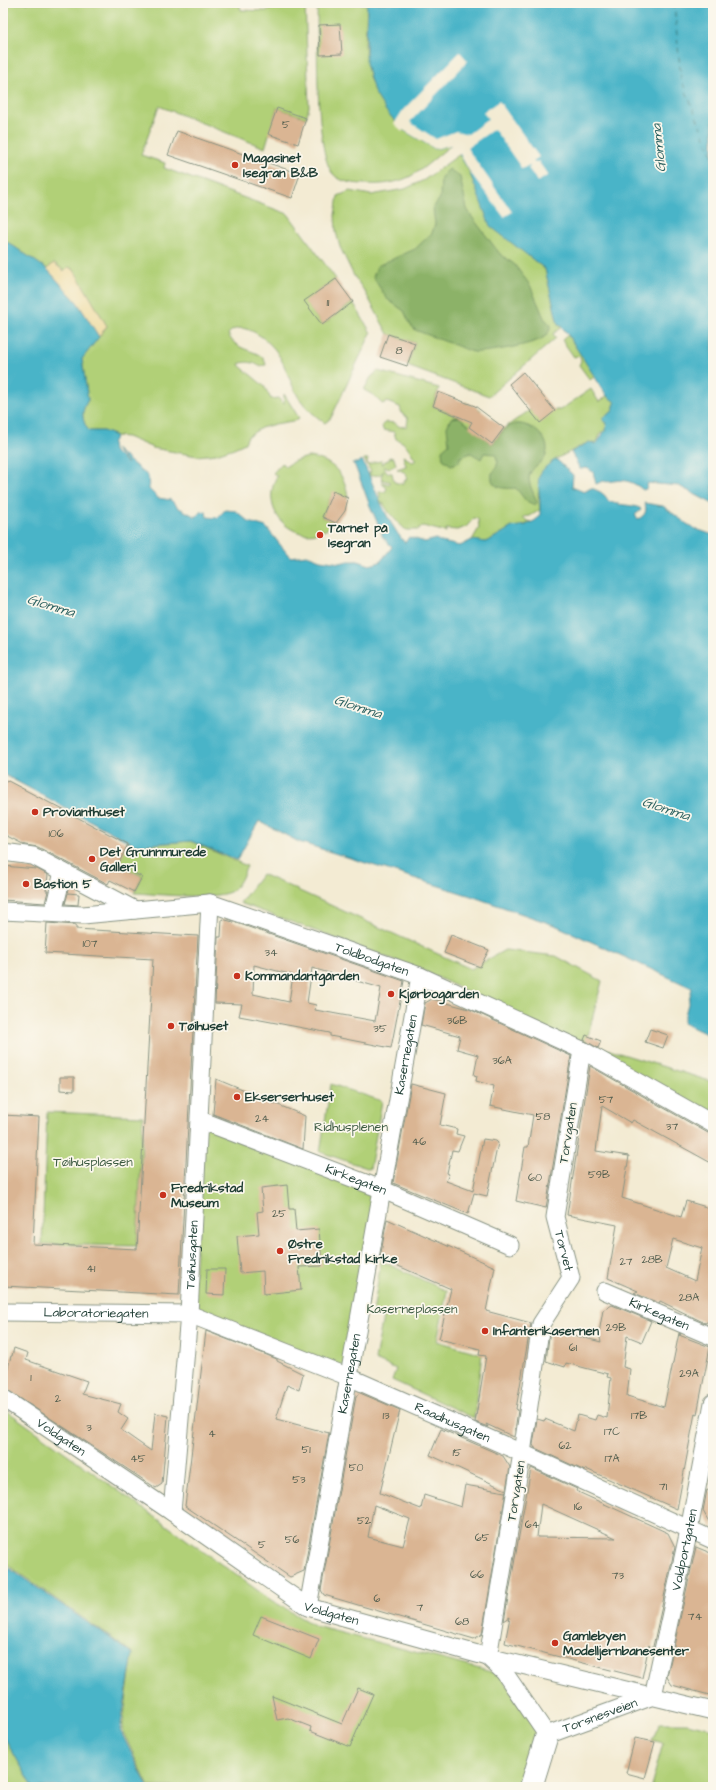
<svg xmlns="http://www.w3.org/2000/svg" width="716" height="1790" font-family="'Architects Daughter',sans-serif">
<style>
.green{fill:#b1d077;stroke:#688656}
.forest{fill:#8cb268;stroke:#56784e}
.sand{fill:#eeda9e;stroke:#868c69}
.water{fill:#4ab4c8;stroke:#34787e}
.pier{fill:#f3ebd3}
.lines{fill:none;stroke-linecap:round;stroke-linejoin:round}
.ferry{stroke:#2c6160;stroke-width:1;stroke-dasharray:5 4;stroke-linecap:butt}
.building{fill:#dab593;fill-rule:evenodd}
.street-casing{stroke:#899484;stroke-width:19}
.secondary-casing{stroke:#899484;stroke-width:24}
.street{stroke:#fff;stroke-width:17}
.secondary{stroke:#fff;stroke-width:22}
.poi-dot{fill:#c8321e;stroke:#fbf7ec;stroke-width:1.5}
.labels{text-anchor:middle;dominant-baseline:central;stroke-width:3.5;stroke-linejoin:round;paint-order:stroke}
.number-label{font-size:11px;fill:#4e5b4c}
.poi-label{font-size:13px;font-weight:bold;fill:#1f3d34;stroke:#fbf7ec;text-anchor:start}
.street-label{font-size:13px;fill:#1f3d34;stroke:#fbf7ec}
.park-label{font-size:13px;fill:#3c5a41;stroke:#fbf7ec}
.water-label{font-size:14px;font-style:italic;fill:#2c6160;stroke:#fbf7ec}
</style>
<rect width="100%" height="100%" fill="#fbf7ec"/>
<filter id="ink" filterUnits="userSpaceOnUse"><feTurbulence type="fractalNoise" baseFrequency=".025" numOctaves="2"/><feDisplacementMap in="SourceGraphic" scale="8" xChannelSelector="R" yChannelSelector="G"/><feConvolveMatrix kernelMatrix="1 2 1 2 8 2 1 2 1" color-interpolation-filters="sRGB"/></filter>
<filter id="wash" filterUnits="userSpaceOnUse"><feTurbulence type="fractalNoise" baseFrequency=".012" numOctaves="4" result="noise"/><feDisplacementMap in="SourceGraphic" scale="16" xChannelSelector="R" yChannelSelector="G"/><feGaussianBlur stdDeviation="0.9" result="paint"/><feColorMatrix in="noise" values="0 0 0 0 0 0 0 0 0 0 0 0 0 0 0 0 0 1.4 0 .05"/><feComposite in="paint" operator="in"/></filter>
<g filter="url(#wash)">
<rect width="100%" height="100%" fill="#f3ebd3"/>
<path class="green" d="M3,3h236l2,7 25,1 5,-3 1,-5h33l4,104 -3,11 -29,-10 -12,40 -106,-42 -18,49 24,8 -1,5 124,46 48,65 -31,22 17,24 31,-23 18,31 -40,85 -6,5c-10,-7 -19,-15 -26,-25 -9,-14 -13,-33 -23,-47 -9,-12 -34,-33 -48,-17 9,21 35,13 38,31l-7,1c-5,-4 -14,-5 -20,-2l1,2 24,20 7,13 7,-1 6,6v-10l15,24 -1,2 -23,4 -14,4 -13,8 -3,7 -11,5 -18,6 -19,2 -44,-8 -26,-11 -11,-1 -13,-5h-14c-8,-11 -8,-20 -1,-31l-6,-41 25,-33 -35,-58 -7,3 -11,-8 -7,6 -44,-30z
M317,3l50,1 -2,42 4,30 7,19 19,27 57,23c-14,9 -26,23 -41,31 -13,7 -30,9 -44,8 -11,0 -26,-1 -34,-10 -19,-22 -15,-138 -16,-171z
M460,154l9,17 58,84 18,14 13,55 4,3 -9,7 3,4 -67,58 -82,-30 8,-23 -27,-9 -23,-42 -11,-16 -14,-29 -4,-15 -1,-17 3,-19 12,-5 21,4 34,-6 19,-9z
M568,335l27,41 -5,4 -11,-15 2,-4 -1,-4 -3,-1 -3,1 -12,-17z
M378,371l61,17 -6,18 26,11 6,-15 16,8 -12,17 23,17 12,-16 26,-18h30l31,-21 8,13 8,-6 8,6 -2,9 -10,7v2l4,3 -1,7 -5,3 -5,11 -7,-2 -33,17 -18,34 2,17 -10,6 -7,1 3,3 5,2 -11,5h-8l-22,13 -5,2 -13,-2 7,-12 -1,-9 -4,-1 -8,9 -9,3 -11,-1v3l-23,-6 -5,4h-12c-9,-8 -17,-16 -23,-27l-3,1 -2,-6 2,-1 -1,-5h6l2,-4 -6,-5 1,-1 7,2 2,-2 -9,-2 1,-2 -2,-2 3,-5 -5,4 -9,1 -1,-3 2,-1 -7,-13h4l-1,4 2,2 5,-3 8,-1 -1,3 3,-1 1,-2 4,-1v-3l5,1 2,7 -6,3 -7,-2 5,7h4l2,9 8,2 5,-6 -1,-5 -9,-4 9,-3 -3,-10 10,6 3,-2c-7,-9 -7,-16 -20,-21l-2,-7 -11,-2 -1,-5 4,-3 9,1 5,4 7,-1 1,-7 -2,-3 -4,-2 -2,-7 -13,-5 -5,2 -9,-9 -9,-5 7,-13z
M308,457c23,2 38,17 40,41l-15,-6 -11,25 14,6c-34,30 -80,-8 -59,-47l-4,-3 9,-10 3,4 9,-6z
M190,841l57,25c-4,9 -8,21 -17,26 -19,8 -74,2 -96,1l8,-17 -24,-12 10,-22 7,4z
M262,874l209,95 34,-19 51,6 46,25 -17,66 -161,-76 -184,-68z
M590,1044l123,38v30l-3,1 -121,-64z
M331,1084l51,17 -12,68 -50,-17z
M47,1112l96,4 -6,130 -95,-2z
M204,1125l173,67 -33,178 -152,-56z
M381,1261l66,30 -10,50 45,13 -8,64 -82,-38 4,-11 -21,-9 8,-43 -10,-4z
M3,1408l268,192 44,26 184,48 44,58 -16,55h-378l-27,-57 11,-77 -130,-91z
M660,1723h27l26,6v58h-62l12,-44 -11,-3z
M3,1735l30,52h-30z"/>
<path class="forest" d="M449,169l11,8 7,32 5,8 28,37 14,10 16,21 14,33 7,7c-1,6 -3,9 -8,13 -11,7 -57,15 -70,14l-58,-22 -5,-6 -6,-13 -17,-12 -14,-22 4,-11 38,-17 17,-16 3,-9 -2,-16 7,-10 1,-21z
M459,417l33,27c6,-7 13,-18 23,-20 14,-2 33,12 32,26 0,14 -19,15 -18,30 1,8 6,15 8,23l-2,2 -9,-4 -10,-13c-11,1 -27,1 -24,-15l3,-3 3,-8 -3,-8 -11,-1 -3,6 -10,-6 -12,5 2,2 -3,3 -7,2 -8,-6 -1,-9 7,-6 -2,-17 4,-9z"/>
<path class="sand" d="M54,263l10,8 5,-4 5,3 33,56 -8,11 -22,-35 -30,-33z"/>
<path class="water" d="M367,3h346v501l-34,-18 -31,-3 -2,6 -3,1c-9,-8 -18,-11 -30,-9 -5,1 -6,1 -10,0l-7,3 -3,-12 -6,-4 -7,1 -9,-17 18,-10 7,2c5,-5 5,-9 10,-14l1,-7 -4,-3v-2l10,-7 2,-9 -8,-6 -39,-61 -6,-8 -4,-3 -13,-55 -55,-43 -21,-55 -10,-17 -7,-9 -17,4 -32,-19 -17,-19 -12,-19 -8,-29z
M3,239l44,30 30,33 22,35 -17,22 6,41c-7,11 -7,20 1,31h14l13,5 -4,7 1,8 15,13 -13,-15 33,27 1,13 9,9 13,2 8,8 17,9 5,-6 5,1 1,5 10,1 8,-8 11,1 13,11 17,5 24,30 17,-2 13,5 20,3 8,-2h10l12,4 10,-3 12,-15 -10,-11v-3l-12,-27 -15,-40 -3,-3h6l4,-3c14,29 22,58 43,83l4,-6 16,5 11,-3 5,3 19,4 12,-6 13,2 5,-2 22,-13 14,-2 10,-5 4,-6c0,-5 0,-9 0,-13 -2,-23 -6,-27 16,-42l17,16 -1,12 12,5 7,-4c8,3 14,5 17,13 11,5 22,3 32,7l1,2 -6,5 3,4c7,-3 10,-9 6,-16l19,3 24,18 9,5 17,6v502l-30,-14 9,-35 -135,-62 -86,-30 -172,-54 -40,-21 -22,39 -46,-19 -56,4 -132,-71z
M3,1564l130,90 -13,76 28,57h-115l-30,-52z"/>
<path class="pier" d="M460,52l8,9 -58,61 26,17 20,-8 12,3 20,-15 -5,-7 16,-11 40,56 -6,4 2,2 3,-2 10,14 -10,7 -10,-14 2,-1 -1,-2 -7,4 -28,-40 -27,19 45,64 -8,5 -35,-46 -9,-17 -2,1 -7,-8 -4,1 4,-3 -16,4 -32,-19 -1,2 -8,-8 9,-14z"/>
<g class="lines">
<path class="ferry" d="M674,3l7,76 32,78"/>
</g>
<g id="blocks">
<path class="building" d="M340,24l2,30 -22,1 -1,-30z
M277,108l29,10 -8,26 -30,-10z
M177,131l123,43 -8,24 -124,-43z
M336,279l17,23 -31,23 -18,-24z
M388,334l27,9 -8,23 -27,-9z
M523,372l32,39 -15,12 -31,-39z
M438,392l37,14 29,22 -12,16 -23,-17 3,-5 -39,-16z
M333,491l15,7 -3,13 -9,12 -14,-6z
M3,780l4,2 1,-1 120,63 -10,21 24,12 -8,15 -24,-12 -2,4 -70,-37 -13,-2 -22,-11z
M3,866l34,3 11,6 -2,16h2l-3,12 -42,-3z
M68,893l11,1 -1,11 -13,-1z
M222,919l15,4 167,58 -13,67 -61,-12v-3l-91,-17 3,-12 -27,-1 3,-66h3zM254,965l39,10 -4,27 -36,-8zM312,968l69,20 -6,33 -60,-11 1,-5 -9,-2z
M47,923l29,2v4l122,7 -19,359 -176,-9v-171l36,2 -6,127 104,5 16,-290 -108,-6z
M451,935l38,15 -9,17 -36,-14z
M432,999l37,10 102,47 -25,152 -30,-7 9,-54h3l5,-32 -43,-9 4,-20 -18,-5 1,-5 -3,-1 4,-20 -21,-6 3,-13 -39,-11 4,-22z
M650,1029l18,6 -5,13 -18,-6z
M586,1035l15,6 -3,7 -14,-8z
M590,1066l118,67 5,1v30l-80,-44 -2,3 -29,-17 -6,45 33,5 -7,42 59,19 5,-16 27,8v110l-8,4 -45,-22 -1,2 -25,-10 4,-2 -30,-13 9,-53 -50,-10zM673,1239l29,9 -7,33 -29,-13z
M60,1077h14v14l-14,-1z
M216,1079l89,37 -2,33 -90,-35z
M411,1084l35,9 -6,32 17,4 -1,5 8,2 -6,15 -6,-1 -5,23 2,1 -3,7 27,10 10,-52 13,2 2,2 -11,53 -13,-3 -6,21 -75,-31z
M287,1185l2,24h5l2,22 23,-2 3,37 -23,1 2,23 -37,4 -1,-23 -23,2 -3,-37 22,-2 -2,-22 6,-1 -2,-23z
M387,1219l108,48 -9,44 45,12 -15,86 2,1 -4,27 -28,-13 2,3 -13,-5 11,-66 -7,-1 1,-6 -41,-10 12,-50 -71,-31z
M207,1269h18l-1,26 -18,-1z
M612,1305l39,16 -9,21 -15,-6 -4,31 7,2 -3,27 37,11 15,-74 2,1 -2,1 31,12 -13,67 -2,-1 -18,96 -91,-40 -1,2 -50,-23 -2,-3 4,-26 7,2 1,-2 29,12 4,-16 17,5 2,-5 10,3 4,-40 -4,-1 1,-3 -42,-11 -1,4 -19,-6 4,-32 51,13 -2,-9 4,-23z
M206,1331l71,28v2l26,13 -4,16 -12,-5 -11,34 53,14 -25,138 -14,6 -105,-71z
M14,1348l14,5 -2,7 61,21 -5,13 39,10 -3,8 10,7 -7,11 30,21 4,-38 13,3 -6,68 -6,4 -153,-101 8,-31h1z
M360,1393l40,17 -20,83 41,16 3,-14 37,12 4,-22 40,7 1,-1 -24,143 -8,5 -150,-44 -3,-5 35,-194zM374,1505l36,14 -7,27 -35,-9z
M441,1429l62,27 7,11 -4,23 -76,-35z
M531,1468l46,21 -1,2 92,42 7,14 -23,104 -3,-6 -7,33 -137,-35 5,-26 -6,4zM541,1504l75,34 -79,-1z
M707,1490l6,2v37l-10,-18z
M696,1547l17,7v142l-41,-11 -5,-8z
M261,1616l58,23 -8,20 -58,-24z
M358,1688l15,6 -23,53 -40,-16 1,-4 -23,-9 -11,2 -5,-24 70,28z
M635,1738l20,4 -10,36 -19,-5z"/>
</g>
</g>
<g filter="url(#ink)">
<use href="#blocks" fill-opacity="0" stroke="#899484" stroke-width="1"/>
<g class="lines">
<defs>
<g id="street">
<path d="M3,852l30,4 102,54"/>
<path id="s1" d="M3,911l80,4 127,-12 210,73 162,74 131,74"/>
<path d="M53,913l10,-41"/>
<path id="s2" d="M582,1050l-27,167 16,61 -30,46 -19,129 -34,204 16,15 43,63 106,-39 36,-166 24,-127"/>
<path id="s3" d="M200,1120l181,69 129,56"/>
<path id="s4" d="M605,1291l108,46"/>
<path id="s5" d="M3,1312l186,2 160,63 173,76 191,87"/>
<path id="s6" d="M3,1398l169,114 136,95 180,50 225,54"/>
<path id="s7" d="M172,1512l17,-198 21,-411"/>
<path id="s8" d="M308,1607l112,-631"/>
</g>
<path id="secondary" d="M531,1787l16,-52"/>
</defs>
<use href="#street" class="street-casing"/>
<use href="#secondary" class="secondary-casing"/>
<use href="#street" class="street"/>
<use href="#secondary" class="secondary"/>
</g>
</g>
<g class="poi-dot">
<circle cx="235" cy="165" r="4"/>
<circle cx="320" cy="535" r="4"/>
<circle cx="35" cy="812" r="4"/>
<circle cx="92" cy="859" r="4"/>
<circle cx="26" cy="884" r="4"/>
<circle cx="237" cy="976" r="4"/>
<circle cx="391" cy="994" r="4"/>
<circle cx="171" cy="1026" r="4"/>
<circle cx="237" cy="1097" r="4"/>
<circle cx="163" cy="1195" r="4"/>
<circle cx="280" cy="1251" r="4"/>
<circle cx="485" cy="1331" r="4"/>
<circle cx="555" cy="1643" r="4"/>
</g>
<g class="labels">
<g class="number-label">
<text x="286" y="124">5</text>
<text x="328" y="302">11</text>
<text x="399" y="350">8</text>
<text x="56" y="833">106</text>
<text x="90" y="943">107</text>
<text x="271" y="952">34</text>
<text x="457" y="1020">36B</text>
<text x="380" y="1028">35</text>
<text x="502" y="1060">36A</text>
<text x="606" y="1099">57</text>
<text x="543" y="1116">58</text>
<text x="262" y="1118">24</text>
<text x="672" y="1126">37</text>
<text x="419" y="1141">46</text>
<text x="599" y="1174">59B</text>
<text x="535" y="1177">60</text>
<text x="279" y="1213">25</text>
<text x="652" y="1259">28B</text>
<text x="626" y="1261">27</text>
<text x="91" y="1268">41</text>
<text x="689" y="1297">28A</text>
<text x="616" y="1327">29B</text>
<text x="573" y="1347">61</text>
<text x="689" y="1373">29A</text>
<text x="31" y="1377">1</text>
<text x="58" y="1398">2</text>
<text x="386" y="1415">13</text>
<text x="639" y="1415">17B</text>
<text x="89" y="1427">3</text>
<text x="612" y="1431">17C</text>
<text x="212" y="1433">4</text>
<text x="565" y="1445">62</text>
<text x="306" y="1449">51</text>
<text x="457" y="1452">15</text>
<text x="138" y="1458">45</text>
<text x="612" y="1458">17A</text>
<text x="356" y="1467">50</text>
<text x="299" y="1479">53</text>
<text x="663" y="1486">71</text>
<text x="578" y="1506">16</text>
<text x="364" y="1520">52</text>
<text x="532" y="1524">64</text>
<text x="482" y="1537">65</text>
<text x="292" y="1539">56</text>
<text x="262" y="1544">5</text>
<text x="477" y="1574">66</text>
<text x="618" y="1575">73</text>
<text x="377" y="1598">6</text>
<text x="420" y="1607">7</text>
<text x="695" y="1616">74</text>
<text x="462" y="1621">68</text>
</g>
<g class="poi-label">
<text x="243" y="158">Magasinet<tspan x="243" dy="15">Isegran B&amp;B</tspan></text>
<text x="328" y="528">Tårnet på<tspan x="328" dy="15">Isegran</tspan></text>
<text x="43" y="812">Provianthuset</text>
<text x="100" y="852">Det Grunnmurede<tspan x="100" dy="15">Galleri</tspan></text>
<text x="34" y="884">Bastion 5</text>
<text x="245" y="976">Kommandantgården</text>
<text x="399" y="994">Kjørbogården</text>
<text x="179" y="1026">Tøihuset</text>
<text x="245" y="1097">Ekserserhuset</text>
<text x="171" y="1188">Fredrikstad<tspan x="171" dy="15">Museum</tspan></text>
<text x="288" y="1244">Østre<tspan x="288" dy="15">Fredrikstad kirke</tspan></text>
<text x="493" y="1331">Infanterikasernen</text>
<text x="563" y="1636">Gamlebyen<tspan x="563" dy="15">Modelljernbanesenter</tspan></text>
</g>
<g class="street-label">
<text stroke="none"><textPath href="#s1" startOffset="379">Toldbodgaten</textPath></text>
<text stroke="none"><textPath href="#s8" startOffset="561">Kasernegaten</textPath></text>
<text transform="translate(568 1133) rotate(-81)">Torvgaten</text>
<text stroke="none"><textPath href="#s3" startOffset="167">Kirkegaten</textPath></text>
<text stroke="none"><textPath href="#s2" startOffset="204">Torvet</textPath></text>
<text stroke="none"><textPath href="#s7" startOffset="258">Tøihusgaten</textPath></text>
<text stroke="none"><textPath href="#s5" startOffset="93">Laboratoriegaten</textPath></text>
<text stroke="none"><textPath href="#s4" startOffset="59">Kirkegaten</textPath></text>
<text stroke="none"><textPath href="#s8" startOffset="237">Kasernegaten</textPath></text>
<text stroke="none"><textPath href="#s5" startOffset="471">Raadhusgaten</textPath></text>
<text stroke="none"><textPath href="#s6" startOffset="70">Voldgaten</textPath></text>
<text transform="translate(516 1491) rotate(-81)">Torvgaten</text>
<text stroke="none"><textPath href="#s2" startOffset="985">Voldportgaten</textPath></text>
<text stroke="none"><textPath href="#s6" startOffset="394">Voldgaten</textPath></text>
<text stroke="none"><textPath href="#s2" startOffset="779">Torsnesveien</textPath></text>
</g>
<g class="park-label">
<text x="351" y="1127">Ridhusplenen</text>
<text x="93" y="1162">Tøihusplassen</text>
<text x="412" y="1309">Kaserneplassen</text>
</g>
<g class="water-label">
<text transform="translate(659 148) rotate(-96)">Glomma</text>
<text transform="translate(51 606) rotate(17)">Glomma</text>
<text transform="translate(358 707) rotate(18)">Glomma</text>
<text transform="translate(666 809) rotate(18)">Glomma</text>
</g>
</g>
<rect width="716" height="1790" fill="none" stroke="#fbf7ec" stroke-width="16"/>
</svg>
